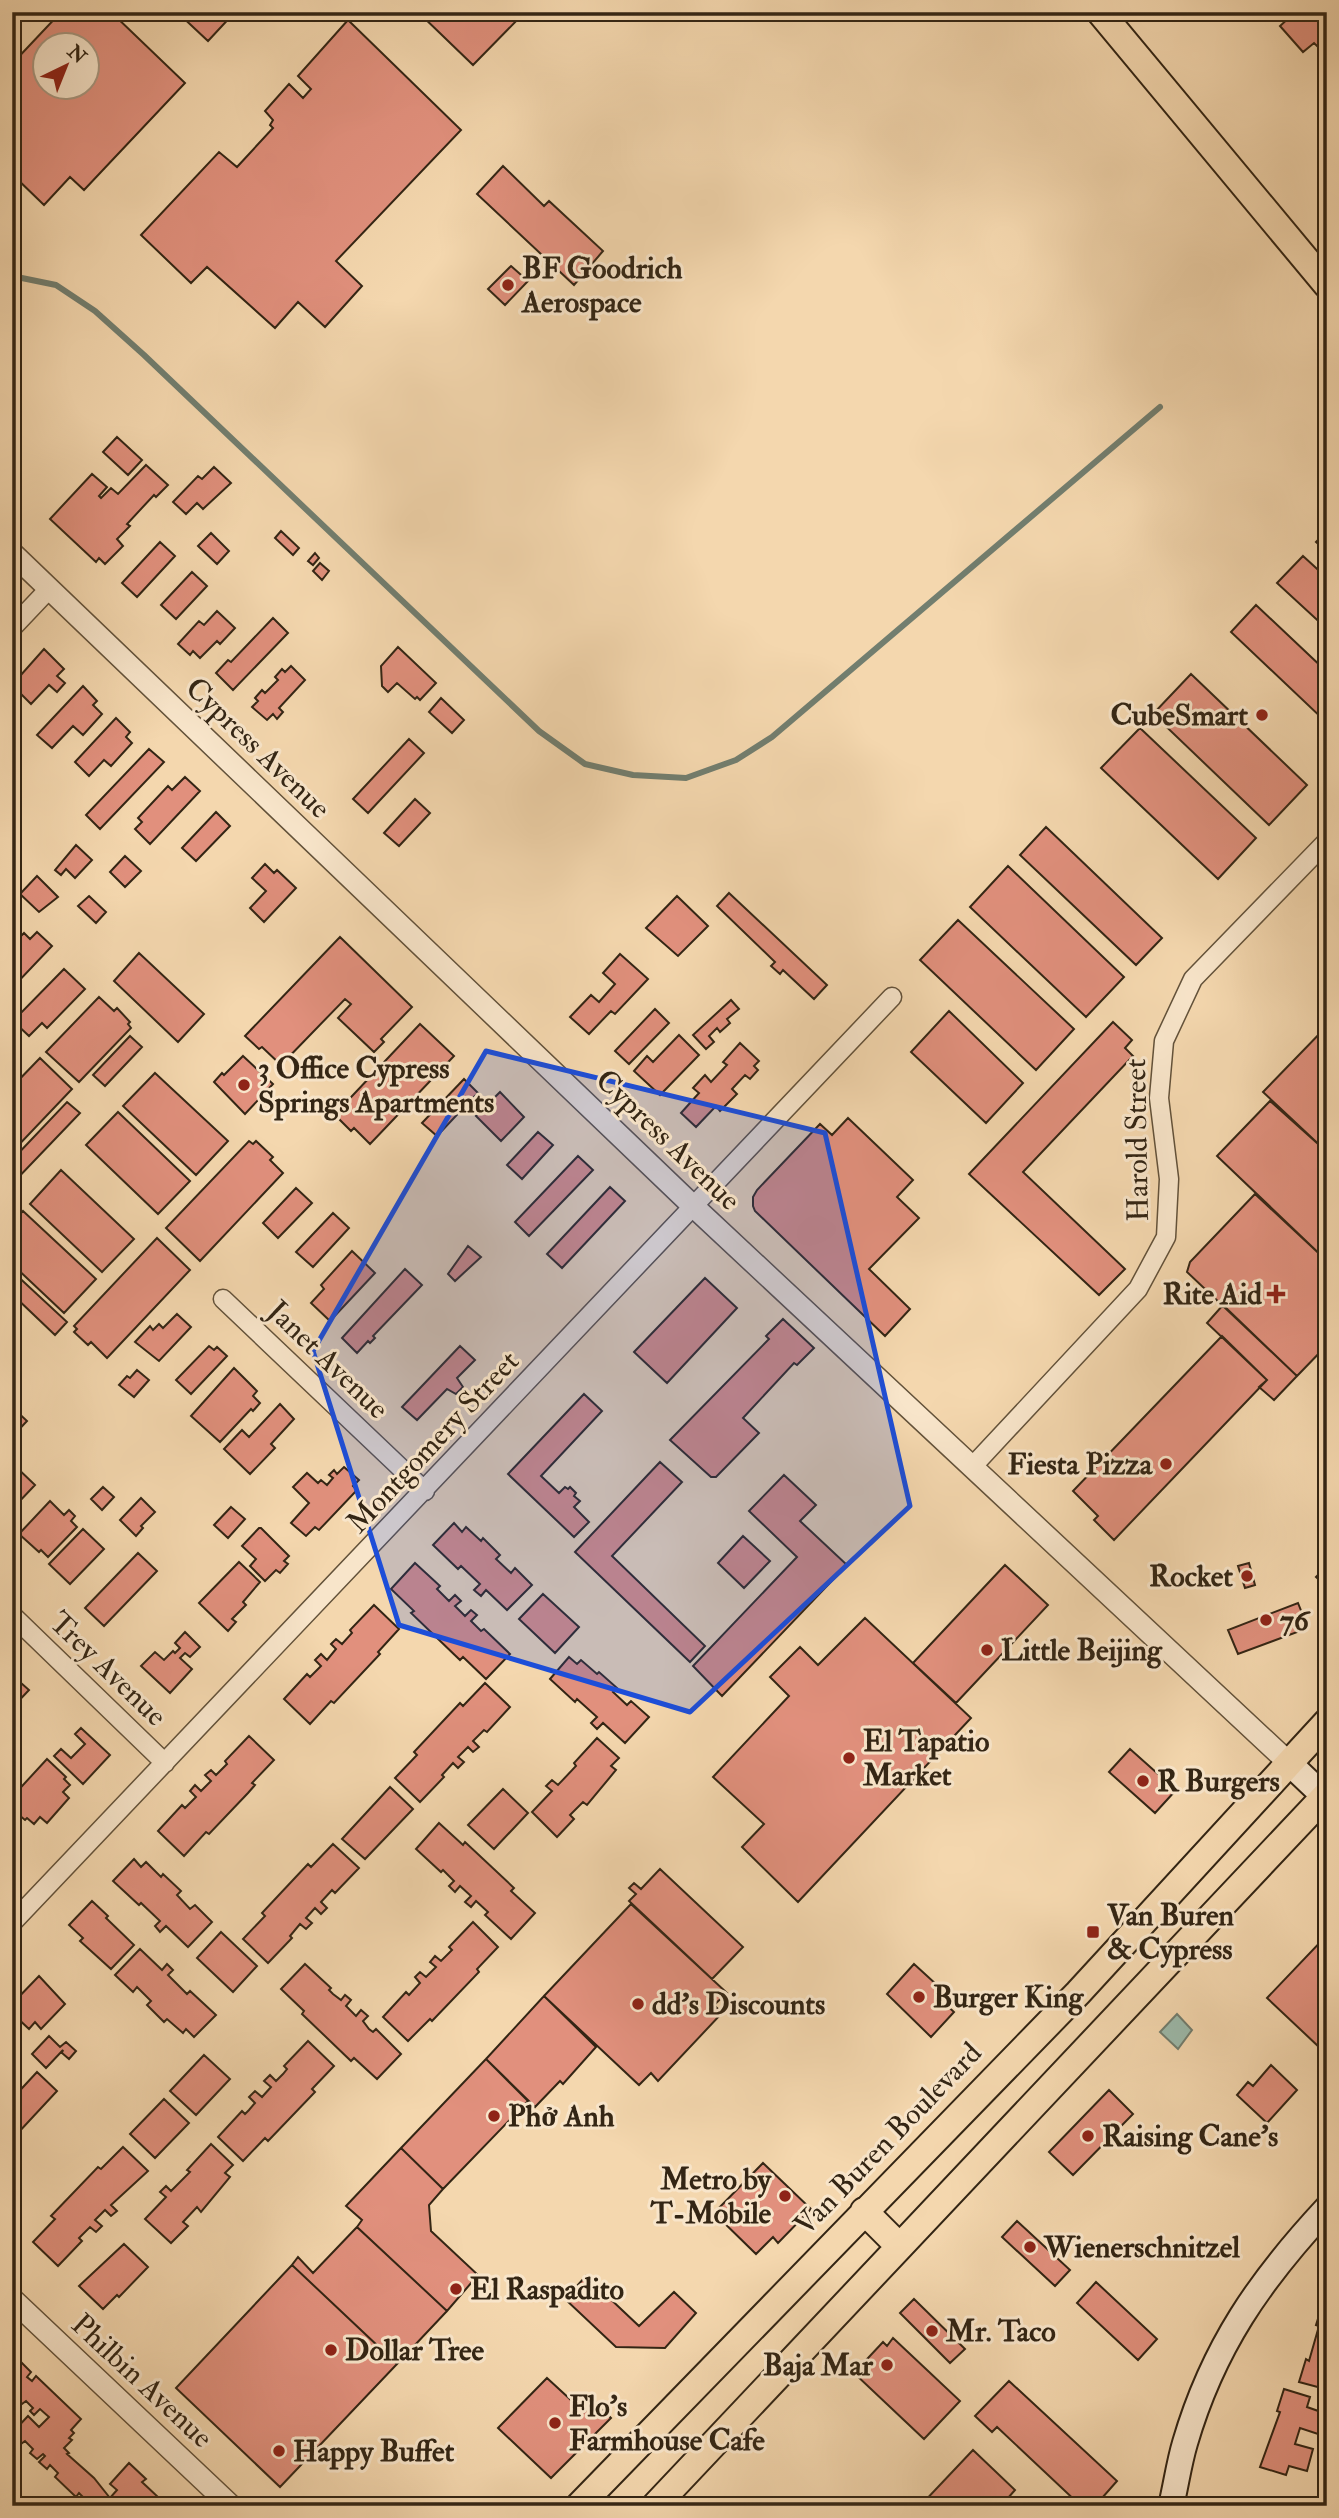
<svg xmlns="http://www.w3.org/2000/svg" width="1339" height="2518" font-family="'IM FELL Double Pica',serif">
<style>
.water{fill:#9cbaab;stroke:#727e6f;stroke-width:2}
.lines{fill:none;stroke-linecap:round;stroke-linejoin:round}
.stream{stroke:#727e6f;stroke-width:6}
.building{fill:#e1907d;stroke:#332514;stroke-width:2;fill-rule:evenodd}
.minor-casing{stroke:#63523a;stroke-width:21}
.tertiary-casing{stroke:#63523a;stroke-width:24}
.secondary-casing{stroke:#332514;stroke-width:28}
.primary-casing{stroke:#332514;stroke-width:30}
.minor{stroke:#f8e5ca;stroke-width:18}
.tertiary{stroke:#f8e5ca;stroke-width:21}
.secondary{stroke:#f8e5ca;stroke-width:24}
.primary{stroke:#f4d7ae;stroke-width:26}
.marked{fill:#1d4ed8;fill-opacity:0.2;stroke:#1d4ed8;stroke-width:5;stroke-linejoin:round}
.poi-dot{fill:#8f2418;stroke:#f8e5ca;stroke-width:2.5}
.labels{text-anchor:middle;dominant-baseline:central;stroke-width:6;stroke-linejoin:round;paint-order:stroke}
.poi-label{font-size:30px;font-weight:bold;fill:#332514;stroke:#f8e5ca;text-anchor:start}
.street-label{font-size:30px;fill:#332514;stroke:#f8e5ca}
</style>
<rect width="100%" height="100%" fill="#f4d7ae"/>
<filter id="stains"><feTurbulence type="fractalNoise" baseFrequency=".00286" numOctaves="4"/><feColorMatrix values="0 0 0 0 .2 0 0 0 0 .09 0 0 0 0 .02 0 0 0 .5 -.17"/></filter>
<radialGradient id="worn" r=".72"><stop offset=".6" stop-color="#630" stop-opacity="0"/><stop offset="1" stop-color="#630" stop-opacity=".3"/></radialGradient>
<path class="water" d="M1177,2014l15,16 -14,19 -18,-17z"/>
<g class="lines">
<path class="stream" d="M12,276l44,9 39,26 49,44 395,376 46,33 48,11 53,3 50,-18 36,-23 388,-330"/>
</g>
<path class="building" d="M61,12h50l74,71 -101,107 -14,-13 -26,28 -32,-31v-110zM46,46h42v42h-42z
M177,12h58l-27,29z
M418,12h107l-52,53z
M1289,12h38v16l-5,4 5,6 -10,8 -3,-3 -11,9 -23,-26 11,-10z
M348,20l113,110 -125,131 26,25 -37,41 -27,-25 -23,26 -68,-61 -16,16 -50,-48 78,-83 18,15 36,-39 -3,-3 3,-5 -8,-9 24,-27 14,14 8,-9 -13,-13z
M503,166l41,40 5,-5 54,50 -29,34 -97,-91z
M511,266l17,15 -23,24 -17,-16z
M117,437l25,23 -14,15 -25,-23z
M146,465l22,20 -12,12 -2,-2 -27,29 3,2 -13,13 6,7 -18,18 -6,-6 -3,4 -46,-43 42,-45 15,13 -8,9 2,2 10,-10 7,6z
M214,467l17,16 -28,26 -6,-6 -11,11 -13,-12 25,-26 4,3z
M281,531l18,17 -6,7 -18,-17z
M1327,531v21l-11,-10z
M211,533l18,18 -12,13 -19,-18z
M160,542l15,14 -38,41 -15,-14z
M315,553l4,5 -6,7 -5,-4z
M1303,556l24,22v51l-50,-46z
M320,563l9,8 -7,9 -9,-9z
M192,572l15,14 -31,33 -15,-14z
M1256,605l71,67v51l-96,-91z
M217,611l18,17 -15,16 -3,-3 -17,17 -7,-7 -3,4 -12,-11 21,-23 5,4z
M273,618l15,15 -55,57 -17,-17 12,-13 3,2z
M398,647l38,36 -16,17 -3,-3 -2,2 -18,-16 -9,9 -6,-6 -1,-20z
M44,649l20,20 -7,7 8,7 -8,9 -8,-7 -18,19 -19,-19z
M291,666l14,14 -26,28 4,4 -6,7 -4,-5 -6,6 -15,-13 6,-6 -3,-3 7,-8 3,3 13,-13 -3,-3 7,-8 3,3z
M1191,674l116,111 -38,40 -116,-111z
M83,686l14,15 -4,4 9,9 -19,21 -10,-9 -21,22 -15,-13z
M441,698l23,22 -12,13 -23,-21z
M116,718l14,14 -4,5 6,6 -21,23 -7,-6 -15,16 -14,-14z
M1140,728l116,110 -38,41 -117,-111z
M409,739l15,14 -56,60 -15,-14z
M149,749l15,13 -64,67 -14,-14z
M185,777l15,14 -50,53 -15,-15 7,-7 -4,-4 30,-32 4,4z
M12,798l8,7 -8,8z
M415,799l15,14 -31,33 -15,-13z
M216,812l14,14 -34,35 -14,-13z
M1046,827l116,111 -26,27 -116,-110z
M76,845l16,15 -17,18 -9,-9 -5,6 -6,-5z
M125,856l16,15 -16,16 -15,-15z
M265,864l9,9 3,-3 19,18 -32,34 -14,-14 16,-17 -14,-13z
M1008,866l116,111 -38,40 -116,-110z
M37,876l21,21 -19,15 -19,-18z
M729,893l98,92 -13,14 -31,-29 -3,4 -9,-8 4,-4 -58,-56z
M89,896l17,16 -10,11 -18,-17z
M677,896l31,30 -30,30 -32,-28z
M958,920l116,109 -38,41 -116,-110z
M37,932l15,14 -37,39 -3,-2v-30l5,-5 -5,-3 12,-12 6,6z
M340,937l72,70 -31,32 3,3 -10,10 -36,-34 13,-14 -6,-5 -64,66 -19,-18 -3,2 -14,-13z
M139,953l65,61 -26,28 -64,-61z
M620,954l28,25 -33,35 -4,-3 -22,23 -19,-17 21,-22 8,7 16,-18 -12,-11z
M64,969l21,20 -38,39 -5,-5 -13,13 -16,-15z
M99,997l15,14 3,-3 13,14 -2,2 3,4 -52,54 -33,-30z
M731,1000l8,9 -12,10 3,4 -10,9 -3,-4 -8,8 5,6 -8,7 -13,-14z
M655,1009l14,14 -40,41 -14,-13z
M949,1011l74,72 -37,40 -75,-71z
M1113,1022l19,18 -7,8 8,8 -110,116 102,97 -26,26 -130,-121z
M420,1024l34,32 -84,88 -16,-16 -3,3 -13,-13 2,-3 -3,-3z
M1327,1026v126l-64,-60z
M679,1035l20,20 -39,40 -26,-24 13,-15 6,6z
M130,1036l12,11 -37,39 -12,-11z
M740,1043l19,18 -5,5 4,4 -8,9 -5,-4 -13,14 5,5 -17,17 -4,-5 -20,21 -15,-14 18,-20 -6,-5 12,-13 6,7 16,-17 -4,-3z
M243,1056l30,28 -28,30 -31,-32 8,-9 2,2z
M40,1058l32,31 -60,63v-65z
M155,1073l73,68 -32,34 -73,-69z
M464,1079l14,14 -4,4 2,3 -7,7 -2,-3 -30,32 -15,-13z
M500,1092l24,25 -23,24 -25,-25z
M1270,1101l57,51v109l-110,-105z
M67,1102l13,11 -68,71v-24z
M118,1112l72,69 -32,33 -72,-69z
M848,1118l65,62 -16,17 22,21 -50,51 41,40 -25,27 -130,-125 -2,-5v-9l4,-7 63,-66 12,11z
M538,1132l15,13 -31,34 -15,-14z
M249,1141l4,3 3,-3 17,16 -3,3 13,13 -83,88 -34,-33z
M578,1156l15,14 -64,66 -14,-14z
M61,1170l73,69 -32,33 -72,-68z
M610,1187l15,14 -63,67 -15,-14z
M296,1188l16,15 -34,35 -15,-15z
M1255,1194l72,67v84l-30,31 -110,-104 3,-10z
M23,1211l73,68 -32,34 -52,-49v-42z
M333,1213l16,15 -36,39 -17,-15z
M157,1238l33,32 -83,88 -16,-16 -3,3 -14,-13 3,-3 -3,-3z
M468,1246l13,11 -26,24 -7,-7z
M352,1251l23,22 -45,48 -19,-18 13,-14 -3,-4z
M405,1269l17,16 -49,51 2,2 -5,5 -2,-2 -11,12 -15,-15z
M12,1271l55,51 -12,13 -43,-41z
M705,1278l32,30 -70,75 -33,-31z
M1223,1305l74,71 -23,24 -15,-13 8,-7 -60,-57z
M177,1314l14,13 -32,34 -24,-19 15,-16 3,4 6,-6 4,4z
M783,1319l31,29 -17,17 -3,-2 -51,55 16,15 -43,44h-5l-41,-37 99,-101 -3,-3z
M1222,1336l45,44 -153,160 -20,-20 4,-4 -25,-25z
M209,1346l5,4 3,-3 10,9 -36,38 -15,-14z
M460,1346l15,14 -18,18 6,9 -7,7 -9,-5 -30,31 -15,-13z
M234,1368l23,23 -4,5 7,7 -7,8 -2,-2 -31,33 -29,-26z
M137,1370l12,10 -15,17 -15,-12 8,-9 3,2z
M584,1394l18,17 -61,65 18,17 6,-6 3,2 2,-2 6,6 -2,3 6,5 -6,6 15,15 -15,15 -66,-63z
M280,1404l14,15 -23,25 4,4 -25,26 -26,-25 18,-19 7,7z
M12,1407l15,14 -15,16z
M660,1462l22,20 -70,74 93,90 -15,16 -115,-110z
M12,1463l23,22 -19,20 -4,-2z
M344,1467l15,13 -6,6 4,4 -38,40 -4,-3 -9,9 -15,-13 18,-20 -16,-16 14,-14 11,10 3,-3 6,5 6,-7 -4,-3 5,-5 3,4z
M784,1475l32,30 -16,16 47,44 -125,131 -29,-30 104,-109 -48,-46z
M103,1487l11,10 -12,13 -11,-11z
M141,1498l14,14 -14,14 2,2 -7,8 -16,-16z
M50,1501l14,14 5,-5 6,6 -4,5 6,6 -29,30 -7,-7 -2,2 -20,-18z
M231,1507l14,12 -17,19 -14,-13z
M454,1523l8,9 4,-5 15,14 2,-3 17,17 -4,4 15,14 4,-5 17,17 -25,25 -21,-20 -5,6 -7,-6 6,-6 -19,-18 -3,3 -25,-24z
M259,1528h2l28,28 -5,5 4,3 -8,9 -4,-3 -11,11 -15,-15 6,-7 -14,-13z
M83,1529l21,20 -34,35 -21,-20z
M743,1536l27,25 -26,27 -26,-25z
M138,1553l19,18 -53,55 -19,-18z
M239,1562l21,20 -17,20 3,3 -14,14 4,3 -8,9 -29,-28z
M415,1563l25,23 -3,3 12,12 6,-6 6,6 -6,5 10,10 6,-6 6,5 -6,6 10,10 3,-2 26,25 -24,25 -23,-22 -3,3 -49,-47 3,-2 -23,-22z
M1249,1563l6,22 -10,3 -7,-22z
M1005,1565l43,40 -92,98 -43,-40z
M1327,1566v21l-11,-10z
M543,1594l36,33 -24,26 -36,-34z
M1298,1603l10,25 -70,26 -10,-24z
M374,1605l25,24 -21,23 2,2 -46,49 -3,-2 -21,23 -26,-25 23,-25 3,3 11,-11 -6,-6 6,-6 6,6 9,-11 -5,-5 5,-5 6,5 10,-11 -2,-3z
M865,1618l106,100 -173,184 -56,-55 22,-23 -51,-47 76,-81 -19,-19 30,-30 18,18z
M185,1632l15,15 -10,10 -5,-4 -5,5 12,11 -22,24 -29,-27 14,-14 9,8 9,-9 2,2 5,-5 -5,-5z
M569,1657l8,7 4,-4 16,14 2,-2 18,16 -4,4 14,13 4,-4 18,16 -24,26 -22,-20 -6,6 -6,-6 6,-6 -20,-18 -2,3 -25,-23z
M12,1675l17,15 -17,18z
M485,1683l25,24 -23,25 -3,-2 -11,11 6,6 -6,5 -5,-5 -10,10 6,5 -6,6 -5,-5 -11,12 2,2 -24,25 -25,-24 22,-23 -3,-3 46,-49 3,3z
M81,1728l29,27 -27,29 -29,-28 7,-7 10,9 14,-14 -10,-10z
M249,1736l25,24 -22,23 3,2 -7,8 -39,41 -3,-2 -22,24 -26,-25 24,-26 3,3 11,-11 -6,-6 5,-6 6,6 10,-10 -6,-6 6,-5 5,5 11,-11 -2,-3z
M597,1738l22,20 -8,8 5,4 -29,35 -4,-3 -13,13 4,4 -17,18 -25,-25 20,-21 -6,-5 6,-6 6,5 18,-19 -2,-3z
M1130,1749l46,41 -21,23 -46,-41z
M47,1759l19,18 -2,2 6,6 -7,7 6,6 -22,25 -7,-6 -6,7 -7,-6 -2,2 -13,-11v-12z
M390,1787l23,22 -48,50 -23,-20z
M503,1789l25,24 -34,36 -26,-24z
M439,1823l24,22 2,-3 49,46 -3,3 24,22 -24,26 -26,-24 3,-3 -12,-11 -5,6 -6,-5 6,-6 -11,-10 -5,6 -6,-6 5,-5 -11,-11 -2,2 -25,-23z
M12,1836l8,7 -8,8z
M333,1844l26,24 -24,25 -3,-3 -11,12 6,6 -6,6 -6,-6 -9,10 6,5 -6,6 -6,-5 -10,12 2,2 -24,25 -25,-24 22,-23 -3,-3 46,-49 3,3z
M134,1859l7,8 5,-5 15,15 2,-3 18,17 -4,4 13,14 5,-4 17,17 -24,25 -22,-21 -6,6 -5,-6 5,-5 -19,-18 -2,2 -26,-24z
M660,1869l83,78 -31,32 -83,-78 7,-7 -7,-6 5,-5 7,6z
M92,1901l16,15 -2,2 28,27 -23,24 -31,-28 3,-3 -14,-13z
M631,1904l96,89 -13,12 8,8 -64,68 -7,-8 -12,12 -95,-89z
M473,1922l25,25 -21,22 2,3 -47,49 -2,-2 -22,22 -25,-24 23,-25 3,3 11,-12 -5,-6 5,-5 6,5 10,-10 -6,-5 5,-6 6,5 11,-11 -3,-3z
M221,1932l36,34 -24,26 -36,-34z
M1327,1935v104l-8,8 -52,-49z
M140,1949l22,21 5,-6 6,6 -5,5 19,19 3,-3 26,24 -22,22 -8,-8 -3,4 -16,-14 -3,3 -17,-17 4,-4 -14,-14 -4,5 -18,-17z
M305,1964l26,24 -2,2 4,4 8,6 4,-5 6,5 -5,6 10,10 5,-6 7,6 -5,5 6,8 4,3 3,-3 25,25 -24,25 -23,-21 -3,3 -49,-47 2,-3 -23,-22z
M914,1964l35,32 -6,6 11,10 -23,25 -44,-43z
M39,1976l26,28 -24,25 -6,-7 -6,7 -17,-16v-9z
M544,1996l52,51 -33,37 -3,-3 -25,26 -49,-48z
M49,2036l11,11 6,-5 10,9 -7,8 -7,-6 1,-3 -17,18 -14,-14z
M308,2041l26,25 -22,23 3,3 -47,49 -3,-3 -22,23 -25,-24 24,-26 3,3 4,-4 6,-7 -6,-6 6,-6 7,6 9,-10 -7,-6 6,-6 6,6 7,-7 4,-5 -3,-3z
M204,2055l26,24 -34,36 -26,-24z
M486,2059l42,42 -85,88 -42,-41z
M1271,2065l26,25 -30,33 -30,-28 11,-13 5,4z
M37,2072l20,19 -40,43 -5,-5v-30z
M1109,2090l24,24 -60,61 -24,-23z
M164,2099l25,24 -34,35 -25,-24z
M211,2144l22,21 -8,8 5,4 -29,35 -4,-5 -14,15 5,4 -17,17 -26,-24 21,-22 -6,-5 6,-6 5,5 19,-19 -3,-2z
M123,2147l25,24 -37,34 6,6 -6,5 -6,-6 -10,10 7,6 -6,6 -6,-5 -11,11 3,3 -24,25 -25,-24 22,-23 -4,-3 47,-49 3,2z
M401,2148l42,41 -14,16 2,26 47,44 -31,36 -90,-84 5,-7 -16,-14z
M763,2163l48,46 -33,34 -5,-6 -17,17 -42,-41z
M1017,2221l53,49 -15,16 -53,-49z
M357,2227l90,84 -50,53 -105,-99 6,-8 15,16z
M124,2244l24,23 -29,30 -2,-2 -14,14 -24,-23z
M292,2265l105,99 -117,123 -104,-99z
M586,2276l53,50 35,-34 22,21 -31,35 -49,-1 -51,-48z
M1096,2282l61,57 -19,21 -61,-57z
M914,2299l51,50 -15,14 -50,-50z
M1323,2303l4,1 -2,85 -26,-7 7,-23 3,2 10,-35 -3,-1z
M893,2338l67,63 -36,38 -70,-66 29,-31 4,4z
M16,2357l15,15 -4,5 5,4 4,-5 45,43 -10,11 3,3 -5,5 3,2 -8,8 5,5 -2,1 27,24 16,20 7,-8 -7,-6 19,-21 17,16 -4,3 16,15 -8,9h-65l3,-4 -9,-9 -3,4 -21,-20 3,-4 -8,-8 -3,4 -8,-7 6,-6 -2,-2 -6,5 -7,-6 3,-4 -8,-8 -4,3 -9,-8v-3l16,-17 11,11 10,-10 -9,-8 -6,6 -4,-4 3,-3 -7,-7 -4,3 -8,-8 5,-6 -2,-3 -5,5v-31z
M547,2378l37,34 10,-11 17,17 -60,60 -53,-50z
M1009,2381l108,100 -22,25h-14l-84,-79 -5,5 -17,-16z
M1284,2389l26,8 -3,10 17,6 -6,21 -18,-6 -5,16 18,5 -6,22 -18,-5 -3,9 -26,-8 20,-55 -3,-1z
M973,2450l42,40 -14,16h-81z
M791,2498l9,8h-16z"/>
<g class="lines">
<defs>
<path id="minor" d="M12,628l37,-39
M223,1299l202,192
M972,1467l166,-178 28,-52 3,-58 -10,-81 5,-57 29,-62 134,-138
M12,1615l153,148
M12,1923l880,-926"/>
<path id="tertiary" d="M12,553l681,653 596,557
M12,2299l219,207"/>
<path id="secondary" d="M1289,1763l38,36
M1171,2506c5,-21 8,-43 14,-63 28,-96 75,-163 142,-235"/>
<path id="primary" d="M1100,12l227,273
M864,2211l35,35
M579,2506l499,-513 249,-271
M655,2506l672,-712"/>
</defs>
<use href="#minor" class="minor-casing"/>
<use href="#tertiary" class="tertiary-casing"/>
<use href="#secondary" class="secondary-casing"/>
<use href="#primary" class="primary-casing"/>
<use href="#minor" class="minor"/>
<use href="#tertiary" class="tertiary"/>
<use href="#secondary" class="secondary"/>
<use href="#primary" class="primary"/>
</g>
<path class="marked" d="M486,1051l339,82 85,373 -220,206 -291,-87 -86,-274z"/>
<g class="poi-dot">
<circle cx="508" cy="285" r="7"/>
<circle cx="1262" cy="715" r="7"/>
<circle cx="244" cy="1085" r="7"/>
<path d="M1272.5 1283.5h7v7h7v7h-7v7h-7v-7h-7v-7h7z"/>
<circle cx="1166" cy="1464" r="7"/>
<circle cx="1247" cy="1576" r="7"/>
<circle cx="1266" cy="1620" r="7"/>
<circle cx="987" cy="1650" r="7"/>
<circle cx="849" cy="1758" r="7"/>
<circle cx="1143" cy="1781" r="7"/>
<rect x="1086" y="1925" width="14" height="14" rx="3.5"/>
<circle cx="919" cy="1997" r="7"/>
<circle cx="638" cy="2004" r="7"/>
<circle cx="494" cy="2116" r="7"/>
<circle cx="1088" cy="2136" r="7"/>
<circle cx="785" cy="2196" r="7"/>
<circle cx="1030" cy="2247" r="7"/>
<circle cx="456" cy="2289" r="7"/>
<circle cx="932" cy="2331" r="7"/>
<circle cx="331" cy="2350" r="7"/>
<circle cx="887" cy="2365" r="7"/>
<circle cx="555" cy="2423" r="7"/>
<circle cx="279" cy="2451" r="7"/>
</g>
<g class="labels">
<g class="poi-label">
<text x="522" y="268">BF Goodrich<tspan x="522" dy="34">Aerospace</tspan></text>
<text x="1248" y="715" text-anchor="end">CubeSmart</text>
<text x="258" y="1068">3 Office Cypress<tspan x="258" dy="34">Springs Apartments</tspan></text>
<text x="1262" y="1294" text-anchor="end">Rite Aid</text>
<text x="1152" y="1464" text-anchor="end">Fiesta Pizza</text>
<text x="1233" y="1576" text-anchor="end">Rocket</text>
<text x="1280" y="1620">76</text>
<text x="1001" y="1650">Little Beijing</text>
<text x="863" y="1741">El Tapatio<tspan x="863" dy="34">Market</tspan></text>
<text x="1157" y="1781">R Burgers</text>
<text x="1107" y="1915">Van Buren<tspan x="1107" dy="34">&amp; Cypress</tspan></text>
<text x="933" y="1997">Burger King</text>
<text x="652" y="2004">dd's Discounts</text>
<text x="508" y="2116">Phở Anh</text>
<text x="1102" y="2136">Raising Cane's</text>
<text x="771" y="2179" text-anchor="end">Metro by<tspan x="771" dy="34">T-Mobile</tspan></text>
<text x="1044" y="2247">Wienerschnitzel</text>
<text x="470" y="2289">El Raspadito</text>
<text x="946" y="2331">Mr. Taco</text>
<text x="345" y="2350">Dollar Tree</text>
<text x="873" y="2365" text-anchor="end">Baja Mar</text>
<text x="569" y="2406">Flo's<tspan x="569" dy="34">Farmhouse Cafe</tspan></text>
<text x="293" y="2451">Happy Buffet</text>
</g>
<g class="street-label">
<text transform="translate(258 748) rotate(44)">Cypress Avenue</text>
<text transform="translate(668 1140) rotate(44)">Cypress Avenue</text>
<text transform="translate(1137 1140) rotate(-91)">Harold Street</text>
<text transform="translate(328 1360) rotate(44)">Janet Avenue</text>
<text transform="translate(433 1442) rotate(-47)">Montgomery Street</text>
<text transform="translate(108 1669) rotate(44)">Trey Avenue</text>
<text transform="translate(888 2139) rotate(-46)">Van Buren Boulevard</text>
<text transform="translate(142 2381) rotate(43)">Philbin Avenue</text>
</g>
</g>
<rect width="1339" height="2518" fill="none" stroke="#f4d7ae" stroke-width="42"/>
<rect x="14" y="14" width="1311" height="2490" fill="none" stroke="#332514" stroke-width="3.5"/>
<rect x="21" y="21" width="1297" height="2476" fill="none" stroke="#332514" stroke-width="2"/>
<g transform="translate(66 66) rotate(43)"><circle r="33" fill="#f8e5ca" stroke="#a99881" stroke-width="2"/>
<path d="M0-5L12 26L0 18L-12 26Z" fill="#8f2418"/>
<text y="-10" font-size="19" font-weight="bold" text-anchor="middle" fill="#332514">N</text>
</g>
<rect width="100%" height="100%" filter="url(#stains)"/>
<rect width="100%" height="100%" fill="url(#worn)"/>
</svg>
